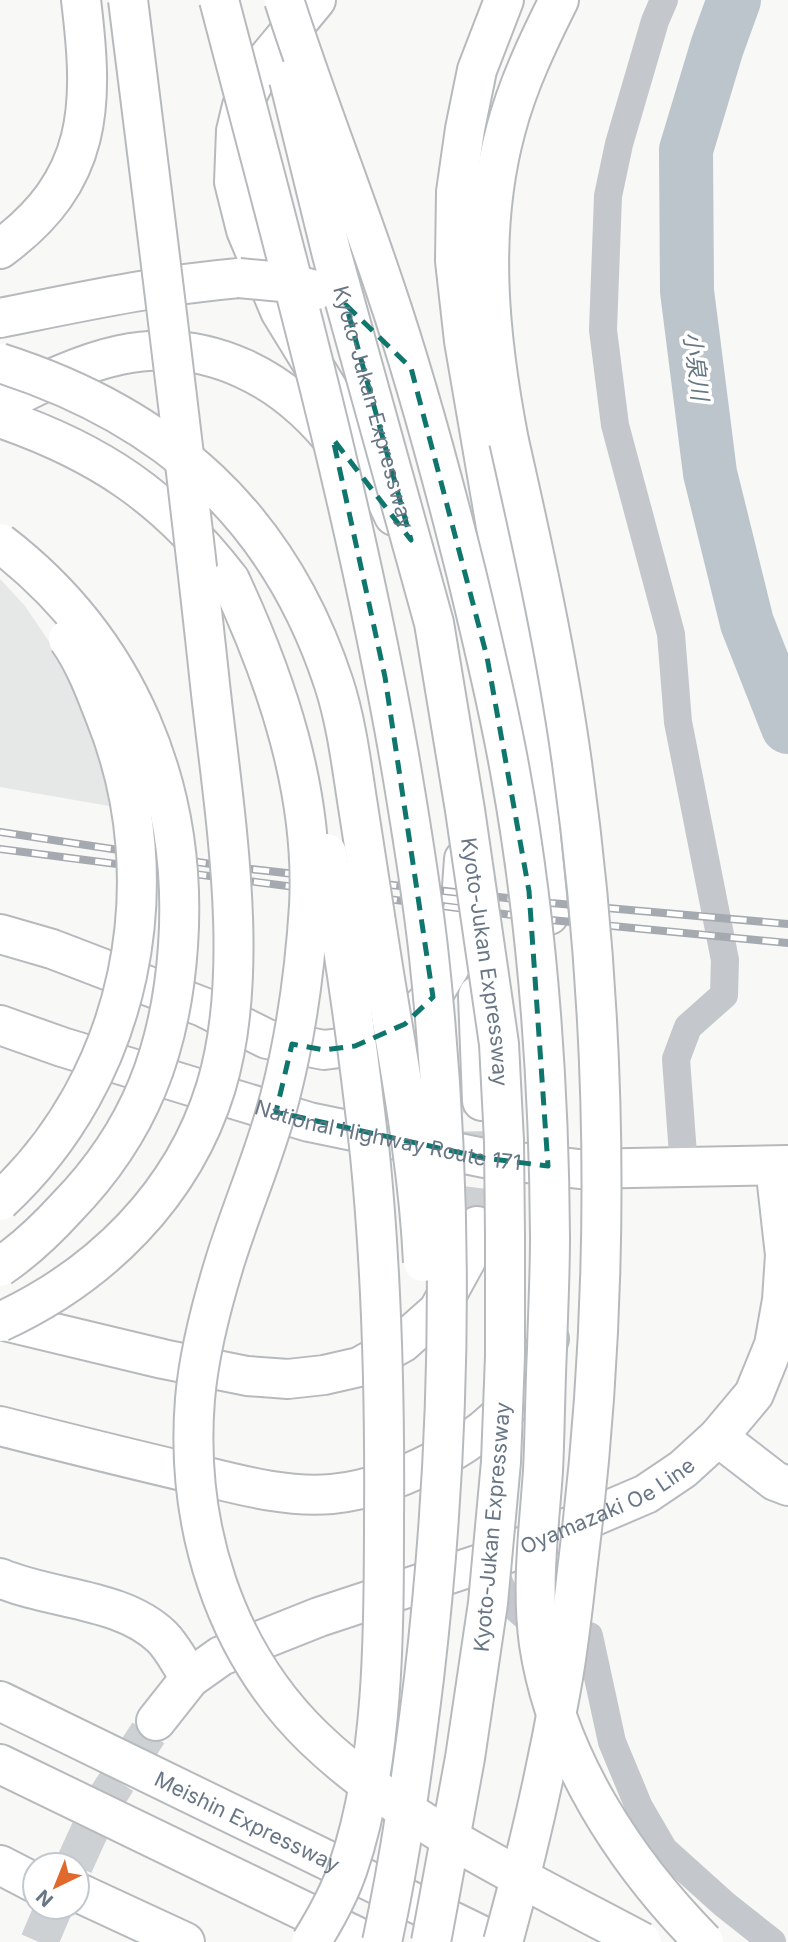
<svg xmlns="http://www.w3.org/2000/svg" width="788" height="1942" font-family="Inter,'Noto Sans JP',sans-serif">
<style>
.built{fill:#e6e7e7}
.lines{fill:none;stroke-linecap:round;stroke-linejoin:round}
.river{stroke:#bcc5cb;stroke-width:54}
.primary-tunnel{stroke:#cdd1d4;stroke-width:38;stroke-dasharray:38 19;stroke-linecap:butt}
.highway-tunnel{stroke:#cdd1d4;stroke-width:38;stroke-dasharray:38 19;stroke-linecap:butt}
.secondary-casing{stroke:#b6bbc0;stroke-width:42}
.primary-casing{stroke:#b7bbbf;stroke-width:42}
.highway-casing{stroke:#b7babd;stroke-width:42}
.street{stroke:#c4c7cb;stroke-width:28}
.secondary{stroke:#fff;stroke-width:38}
.primary{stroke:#fff;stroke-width:38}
.highway{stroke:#fff;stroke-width:38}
.rail-casing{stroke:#a5aab0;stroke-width:8}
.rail{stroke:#fff;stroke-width:5;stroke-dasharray:16;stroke-linecap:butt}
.highway-bridge-casing{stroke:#b7babd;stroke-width:42;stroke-linecap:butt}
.highway-bridge{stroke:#fff;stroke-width:38}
.marked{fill:none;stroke:#0f766e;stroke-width:5;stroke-dasharray:14 9;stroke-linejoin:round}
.labels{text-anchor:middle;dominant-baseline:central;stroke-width:7;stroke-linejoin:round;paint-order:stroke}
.street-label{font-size:21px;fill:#687686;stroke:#fff}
.water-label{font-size:23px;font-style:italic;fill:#647782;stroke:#fff}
</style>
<rect width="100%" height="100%" fill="#f8f8f6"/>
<path class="built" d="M0,579l25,27 29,43 25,47 19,49 11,61 -109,-19z"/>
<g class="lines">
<path class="river" d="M734,0l-17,47 -31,103 1,141 23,182 37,150 41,104"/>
<path class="primary-tunnel" d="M74,1865l27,-59 55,-85
M39,1942l15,-35"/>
<path class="highway-tunnel" d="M477,1226l6,-53 -1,-72"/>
<defs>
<path id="secondary" d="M718,1437l57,44 13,5
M0,1578c51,22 122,20 162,59 11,11 19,28 28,41"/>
<g id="primary">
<path id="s1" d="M156,1721l34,-43 31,-22 98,-39 170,-56 157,-67 37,-25 35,-32 36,-43 20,-49 8,-45 3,-45 -10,-89"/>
</g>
<g id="highway">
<path d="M316,0l-53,64 -21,42 -6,25 -2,51 12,48 34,81 73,119 41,86"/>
<path d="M504,0l-27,70 -12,59 -9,63 -1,69 9,80 54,314 16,111 15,149"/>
<path d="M0,249c94,-69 94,-143 81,-249"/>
<path d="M0,318c80,-16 158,-33 239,-40"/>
<path d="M0,404c38,-19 78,-40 120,-49 89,-19 167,24 220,94"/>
<path d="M0,418c99,34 166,79 230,162"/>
<path d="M509,441c-20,-103 -31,-209 -3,-312 12,-45 32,-87 53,-129"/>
<path d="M0,934l52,15 151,58 64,32 57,11 31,-4 50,-22 26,-26 19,-31 9,-38 5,-70"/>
<path d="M478,995l4,106"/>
<path id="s2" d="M0,1025l62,22 247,75 175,36 95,11 209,-4"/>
<path d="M0,1320l163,39 84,17 41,3 36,-4 35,-8 43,-24 36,-32 28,-51 11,-34"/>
<path d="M0,1426c63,16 127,32 191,47 46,11 93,25 141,21 43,-4 82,-21 119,-42 48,-28 77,-61 98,-113"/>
<path id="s3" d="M0,1701l495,241"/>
<path d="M0,1764l368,178"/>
<path d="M0,1865l35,18"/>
<path d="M77,1892l108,50"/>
</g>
</defs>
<use href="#secondary" class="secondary-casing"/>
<use href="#primary" class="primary-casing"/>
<use href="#highway" class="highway-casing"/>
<path class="street" d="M664,0l-9,21 -36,123 -11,52 -5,134 12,95 56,209 7,88 47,238 -1,35 -36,32 -12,32 8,109
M492,1568l16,33 25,22 56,13 23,106 27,65 25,43 60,54 48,38"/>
<use href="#secondary" class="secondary"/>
<use href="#primary" class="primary"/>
<use href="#highway" class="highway"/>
<defs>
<path id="rail" d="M0,832l224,34 327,37 237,21
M0,849l551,71 237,23"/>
</defs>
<use href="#rail" class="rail-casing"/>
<use href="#rail" class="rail"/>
<defs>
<g id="highway-bridge">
<path d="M219,0c66,252 136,504 181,761 11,65 22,130 29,196 26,240 23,481 -5,721 -11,89 -23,177 -42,264"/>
<path d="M284,0c31,97 69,192 101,288 32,94 57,188 81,284 16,66 32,132 44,199 28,153 39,310 40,466 0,37 -2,75 -3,112 -2,41 -2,81 -4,122 -4,57 -12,116 -4,173 17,113 86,218 165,298"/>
<path id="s4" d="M289,80l43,175 102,368 31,187 34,234 5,97 1,95v120l-4,106 -13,141 -23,155 -34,184"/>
<path d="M239,278l43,4 34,8"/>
<path d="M0,363c166,53 279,153 334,321 12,37 17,77 23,116 8,49 15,99 23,148 16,104 38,208 43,314"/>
<path d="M0,543c128,98 189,244 178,403 -7,103 -38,186 -111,261 -20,22 -42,43 -67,60"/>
<path d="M230,580c47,101 85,213 79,326 -4,64 -13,129 -29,191 -14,55 -37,107 -54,161 -14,45 -27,94 -31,141 -10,124 28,251 119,339 88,85 220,146 328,204"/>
<path d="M0,1201c132,-122 172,-319 105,-485 -10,-26 -21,-55 -37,-77"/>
<path d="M0,1322c100,-46 183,-127 216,-235 37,-122 6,-286 -7,-412 -24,-225 -53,-450 -81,-675"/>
<path d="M311,1942c15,-24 28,-47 37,-74 36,-105 36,-236 36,-347 1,-121 -2,-245 -14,-366 -11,-101 -25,-202 -43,-302"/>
<path d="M503,1942c23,-83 43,-168 58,-253 9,-47 13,-95 19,-143 31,-259 28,-525 -8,-783 -15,-108 -39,-216 -63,-322"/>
</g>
</defs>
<use href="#highway-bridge" class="highway-bridge-casing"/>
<use href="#highway-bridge" class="highway-bridge"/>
</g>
<path class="marked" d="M346,305l65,63 76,289 42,234 19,275 -64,-8 -208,-46 16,-68 32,6 31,-4 50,-22 28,-27 -48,-320 -52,-238 78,101z"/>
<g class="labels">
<g class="street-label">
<text stroke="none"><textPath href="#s4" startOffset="338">Kyoto-Jukan Expressway</textPath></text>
<text stroke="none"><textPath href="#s4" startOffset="905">Kyoto-Jukan Expressway</textPath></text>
<text stroke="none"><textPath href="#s2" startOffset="404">National Highway Route 171</textPath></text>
<text stroke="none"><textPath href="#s1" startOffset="508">Oyamazaki Oe Line</textPath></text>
<text transform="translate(492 1527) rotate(-85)">Kyoto-Jukan Expressway</text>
<text stroke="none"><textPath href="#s3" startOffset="275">Meishin Expressway</textPath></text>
</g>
<g class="water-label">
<text transform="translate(696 366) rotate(83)">小泉川</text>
</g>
</g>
<g transform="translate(56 1886) rotate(223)"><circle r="33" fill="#ffffff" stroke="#c3c8cf" stroke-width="2"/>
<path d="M0-5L12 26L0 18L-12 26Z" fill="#e0692e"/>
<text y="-10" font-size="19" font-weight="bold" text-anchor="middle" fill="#687686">N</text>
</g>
</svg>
